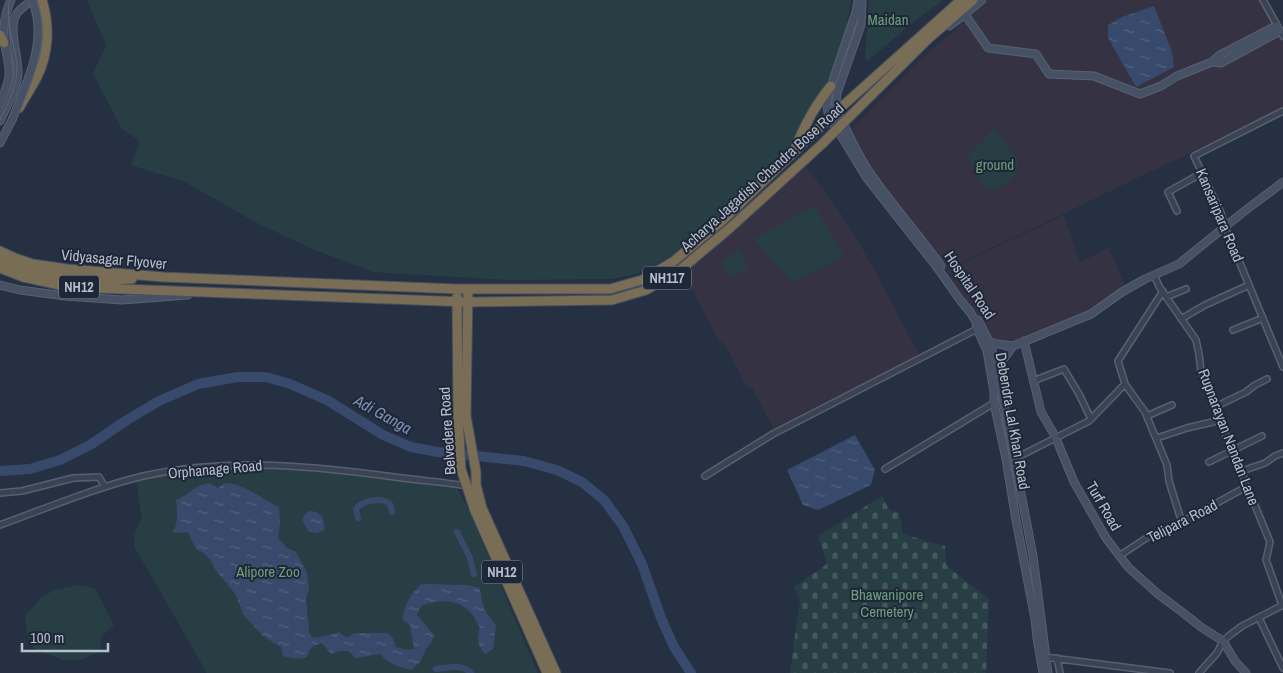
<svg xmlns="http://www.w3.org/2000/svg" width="1283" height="673" font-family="'Archivo Narrow',sans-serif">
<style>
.medical{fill:#353243}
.green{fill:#273f44}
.cemetery{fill:url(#cemetery-stones)}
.water{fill:url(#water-ripples)}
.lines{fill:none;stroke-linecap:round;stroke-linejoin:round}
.canal{stroke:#384a6b;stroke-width:6}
.river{stroke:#384a6b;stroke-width:10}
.street-casing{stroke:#586070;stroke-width:8}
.secondary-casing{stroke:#586070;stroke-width:9}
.highway-casing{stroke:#444d5d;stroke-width:11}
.street{stroke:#3a4353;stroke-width:5}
.secondary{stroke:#475166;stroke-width:7}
.highway{stroke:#796d56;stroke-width:9}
.tram{stroke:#5b667a;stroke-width:1}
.secondary-bridge-casing{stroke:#586070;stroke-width:9;stroke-linecap:butt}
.secondary-bridge{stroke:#475166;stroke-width:7}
.labels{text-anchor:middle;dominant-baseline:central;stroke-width:4;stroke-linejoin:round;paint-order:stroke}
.shield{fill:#1e2738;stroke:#8991a0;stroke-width:1}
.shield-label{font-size:14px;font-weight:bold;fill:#b7becc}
.park-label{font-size:15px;fill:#6d9f7b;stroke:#1e2738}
.street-label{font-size:15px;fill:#b7becc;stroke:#1e2738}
.water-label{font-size:16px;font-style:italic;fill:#7c92b5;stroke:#1e2738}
</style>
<defs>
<pattern id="cemetery-stones" width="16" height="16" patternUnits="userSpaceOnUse" patternTransform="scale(1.25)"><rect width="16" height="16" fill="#273f44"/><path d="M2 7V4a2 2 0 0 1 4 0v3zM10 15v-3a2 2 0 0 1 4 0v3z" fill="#44595e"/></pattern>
<pattern id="water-ripples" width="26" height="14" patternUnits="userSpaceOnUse" patternTransform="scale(1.25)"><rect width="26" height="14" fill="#384a6b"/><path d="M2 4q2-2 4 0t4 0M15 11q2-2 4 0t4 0" fill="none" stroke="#53627f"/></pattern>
</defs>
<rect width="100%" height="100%" fill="#253043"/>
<path class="medical" d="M989,0h271l23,40v68l-341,164 -73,-98 -22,-41 75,-75z
M806,166l36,49 26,43 52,98 -146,74 -21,-41 -7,-3 -21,-42 -7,-4 -35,-69z
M1064,215l16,47 29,-14 17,40 -35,24 -78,32 -17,-2 -11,-5 -43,-64z"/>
<path class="green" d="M87,0h764l-6,37 -29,73 -34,48 -59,55 -52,43 -27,16 -32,7 -103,1 -136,-8 -63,-24 -57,-27 -68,-39 -54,-17 9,-24 -18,-12 -29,-55 13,-29z
M869,0h74l-31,23 -44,38 -3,-2z
M995,127l19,29 4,-2 -1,19 -19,17 -13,-2 -17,-31z
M814,206l30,50 -51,27 -39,-44z
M739,250l10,18 -19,10 -9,-17z
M233,465l132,11 91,11 10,17 72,169h-331l-72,-125c-2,-12 0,-19 7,-29l-6,-40 51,-8z
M79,585l16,3 19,37 -12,11 -3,16 -19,8h-17l-29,-11 -7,-15 -2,-18 16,-18 13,-8z"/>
<path class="cemetery" d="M882,496l8,15 9,1 4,22 42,12 1,19 43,34 -3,74h-196l10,-73 -6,-13 33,-23 -9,-28z"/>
<path class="water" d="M1154,6l18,46 2,15 -38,20 -28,-49v-13l14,-8z
M855,435l20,35 -4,15 -53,25 -15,-5 -16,-35z
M209,483l9,5c1,-1 5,-4 6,-4 13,-5 43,18 55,23l1,17 -2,14 9,10 9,4 11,21 2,15 -3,11 2,20 1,14 4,5 13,-2 13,-4 8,6 8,-5h32l6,5 3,9 11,3 7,-1 -4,-24 -7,-5c0,-15 8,-26 18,-36l46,1 13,3c2,18 4,23 16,37l-3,24 -8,5c-8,-9 -8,-15 -5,-26 -3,-5 -6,-13 -11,-17 -13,-13 -32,-11 -48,-5l-4,9 17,20 -3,8 -5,6 -6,13 -9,8c-13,-3 -23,-7 -31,-16l-24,4 -8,-7h-9l-8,3 -9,-11c-9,3 -13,4 -15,14 -7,3 -17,1 -24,-1l-2,-9 -18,-11 -20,-22 -7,-19 -21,-26 -5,-10 -8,-7 -6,-3 -8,-17 -9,1 -6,-1c6,-10 4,-20 3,-32 14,-5 16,-14 33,-17z
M310,511c12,1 15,8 14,19l-7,3 -8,-1 -7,-12 3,-6z"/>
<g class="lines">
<path class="canal" d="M358,518l-2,-9c7,-9 25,-12 34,-5l2,8
M457,532l13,26 4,16
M436,669c12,-1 25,-6 35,4"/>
<path class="river" d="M0,471l30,-2 30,-9 30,-15 37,-25 32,-19 39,-17 40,-7h28l24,7 37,16 56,35 28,12 27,5 86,9 33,9 25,12 22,18 19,26 19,38 19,54 13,29 17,26"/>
<defs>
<path id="street" d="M1263,0l20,36
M1283,111l-89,45 27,57 4,14 58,140
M1177,211l-9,-19 34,-19
M1154,275l6,13 36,52 3,14 2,18 16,34 11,37 14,28 4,16 6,11 18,44 -4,18 16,45
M1163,291l-45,70 7,23 20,28 22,53 2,16 13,42
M1166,297l20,-8
M1181,319l24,-14 44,-20
M1233,330l30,-12
M1033,381l31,-12 15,25 12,25
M1217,406l29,-14 9,-7 12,-6
M1147,416l25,-11
M1157,438l30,-10 34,-8
M1014,459l75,-38 36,-37
M1209,462l53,-26
M885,469l109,-66
M1242,471l23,-8 10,-7 8,-3
M705,476l68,-42 204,-105
M0,493l22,-2 51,-13 26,-1 6,10
M0,525c47,-17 94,-37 143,-49 86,-19 173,-10 259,2 22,3 43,4 64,8
M1119,556l29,-19 17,-6 19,-10 62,-34
M1259,618l24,50
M1044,657l126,16
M1057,658l3,15
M1199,673l18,-20 6,-12 7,-6 12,-9 41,-21"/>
<path id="secondary" d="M858,0l-2,12 -28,83 -1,11 2,13 8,10 29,48 70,89 24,34 10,12 6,10 1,7 10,22 7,41v11l12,56 10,61 19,99 2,19 6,35
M862,0l-1,25 -24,68 -1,10 1,8c10,19 19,41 31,59 22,33 50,63 73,96
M962,10l26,38 48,6 13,20 45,2 46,18 21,-8 16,-10 35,-14 8,-7 56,-29
M949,26l11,-8 22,-18
M1212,62l9,1 59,-32
M0,103c4,-8 7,-17 9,-26 1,-10 -2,-21 -4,-31 -3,-16 -1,-31 6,-46
M0,121c6,-15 17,-31 18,-47 1,-17 -10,-44 -2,-59 4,-7 11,-11 17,-15
M0,143l12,-23
M0,285l20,5 45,6 57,4 66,-5
M978,320l11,21 8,27 36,188 15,117
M986,341l11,3 16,2
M1024,341l17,71 14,24 19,46 32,56 22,29 30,27 24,18 19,15 22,14 12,20 11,12
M995,368h2l16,-22 78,-32 31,-22 23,-13 34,-15 63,-51 41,-31"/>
<path id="highway" d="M0,35l4,8
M19,108c6,-11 13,-21 18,-31 12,-24 13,-52 5,-77
M795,149c9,-23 20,-44 36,-63
M0,251l15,7 18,6 34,5 96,8 294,12h153l32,-9 32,-19 49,-41 114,-109 124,-111
M0,259c42,19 86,23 132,20
M0,268l23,9 37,8 34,3 374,14 144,-2 34,-10 34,-20 50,-42 91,-83 108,-107 44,-38
M468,289l-2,127 10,56v13l6,23 74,165
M457,297l1,119 3,53 14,42 72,162"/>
</defs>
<use href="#street" class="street-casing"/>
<use href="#secondary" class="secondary-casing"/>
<use href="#highway" class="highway-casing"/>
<use href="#street" class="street"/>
<use href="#secondary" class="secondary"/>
<use href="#highway" class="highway"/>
<path class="tram" d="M0,120c8,-16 18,-36 17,-55 -2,-20 -13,-46 -7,-65"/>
<defs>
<path id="secondary-bridge" d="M12,120c15,-38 37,-80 20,-120"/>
</defs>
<use href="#secondary-bridge" class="secondary-bridge-casing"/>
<use href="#secondary-bridge" class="secondary-bridge"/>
</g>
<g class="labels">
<g class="shield">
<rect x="643" y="266.5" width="48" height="23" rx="4"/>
<rect x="59" y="275.5" width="40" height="23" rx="4"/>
<rect x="482" y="560.5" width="40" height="23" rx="4"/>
</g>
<g class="shield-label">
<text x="667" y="278">NH117</text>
<text x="79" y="287">NH12</text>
<text x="502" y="572">NH12</text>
</g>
<g class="park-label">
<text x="888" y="19">Maidan</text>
<text x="995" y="164">ground</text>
<text x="268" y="571">Alipore Zoo</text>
<text x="887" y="594">Bhawanipore<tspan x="887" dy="17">Cemetery</tspan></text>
</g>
<g class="street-label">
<text transform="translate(762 177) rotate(-42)">Acharya Jagadish Chandra Bose Road</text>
<text transform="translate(1220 215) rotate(67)">Kansaripara Road</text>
<text transform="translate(114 259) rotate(5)">Vidyasagar Flyover</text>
<text transform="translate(970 285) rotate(56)">Hospital Road</text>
<text transform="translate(1013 421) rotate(80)">Debendra Lal Khan Road</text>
<text transform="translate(447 431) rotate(-94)">Belvedere Road</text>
<text transform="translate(1229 437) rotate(69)">Rupnarayan Nandan Lane</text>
<text transform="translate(215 469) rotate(-5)">Orphanage Road</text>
<text transform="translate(1104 506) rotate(60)">Turf Road</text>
<text transform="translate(1182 521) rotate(-27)">Telipara Road</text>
</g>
<g class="water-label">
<text transform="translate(383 414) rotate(29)">Adi Ganga</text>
</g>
</g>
<path d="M22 643v8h86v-8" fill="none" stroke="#b7becc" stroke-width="2.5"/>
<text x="30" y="643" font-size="15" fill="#b7becc" stroke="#1e2738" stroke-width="4" paint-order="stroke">100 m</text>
</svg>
